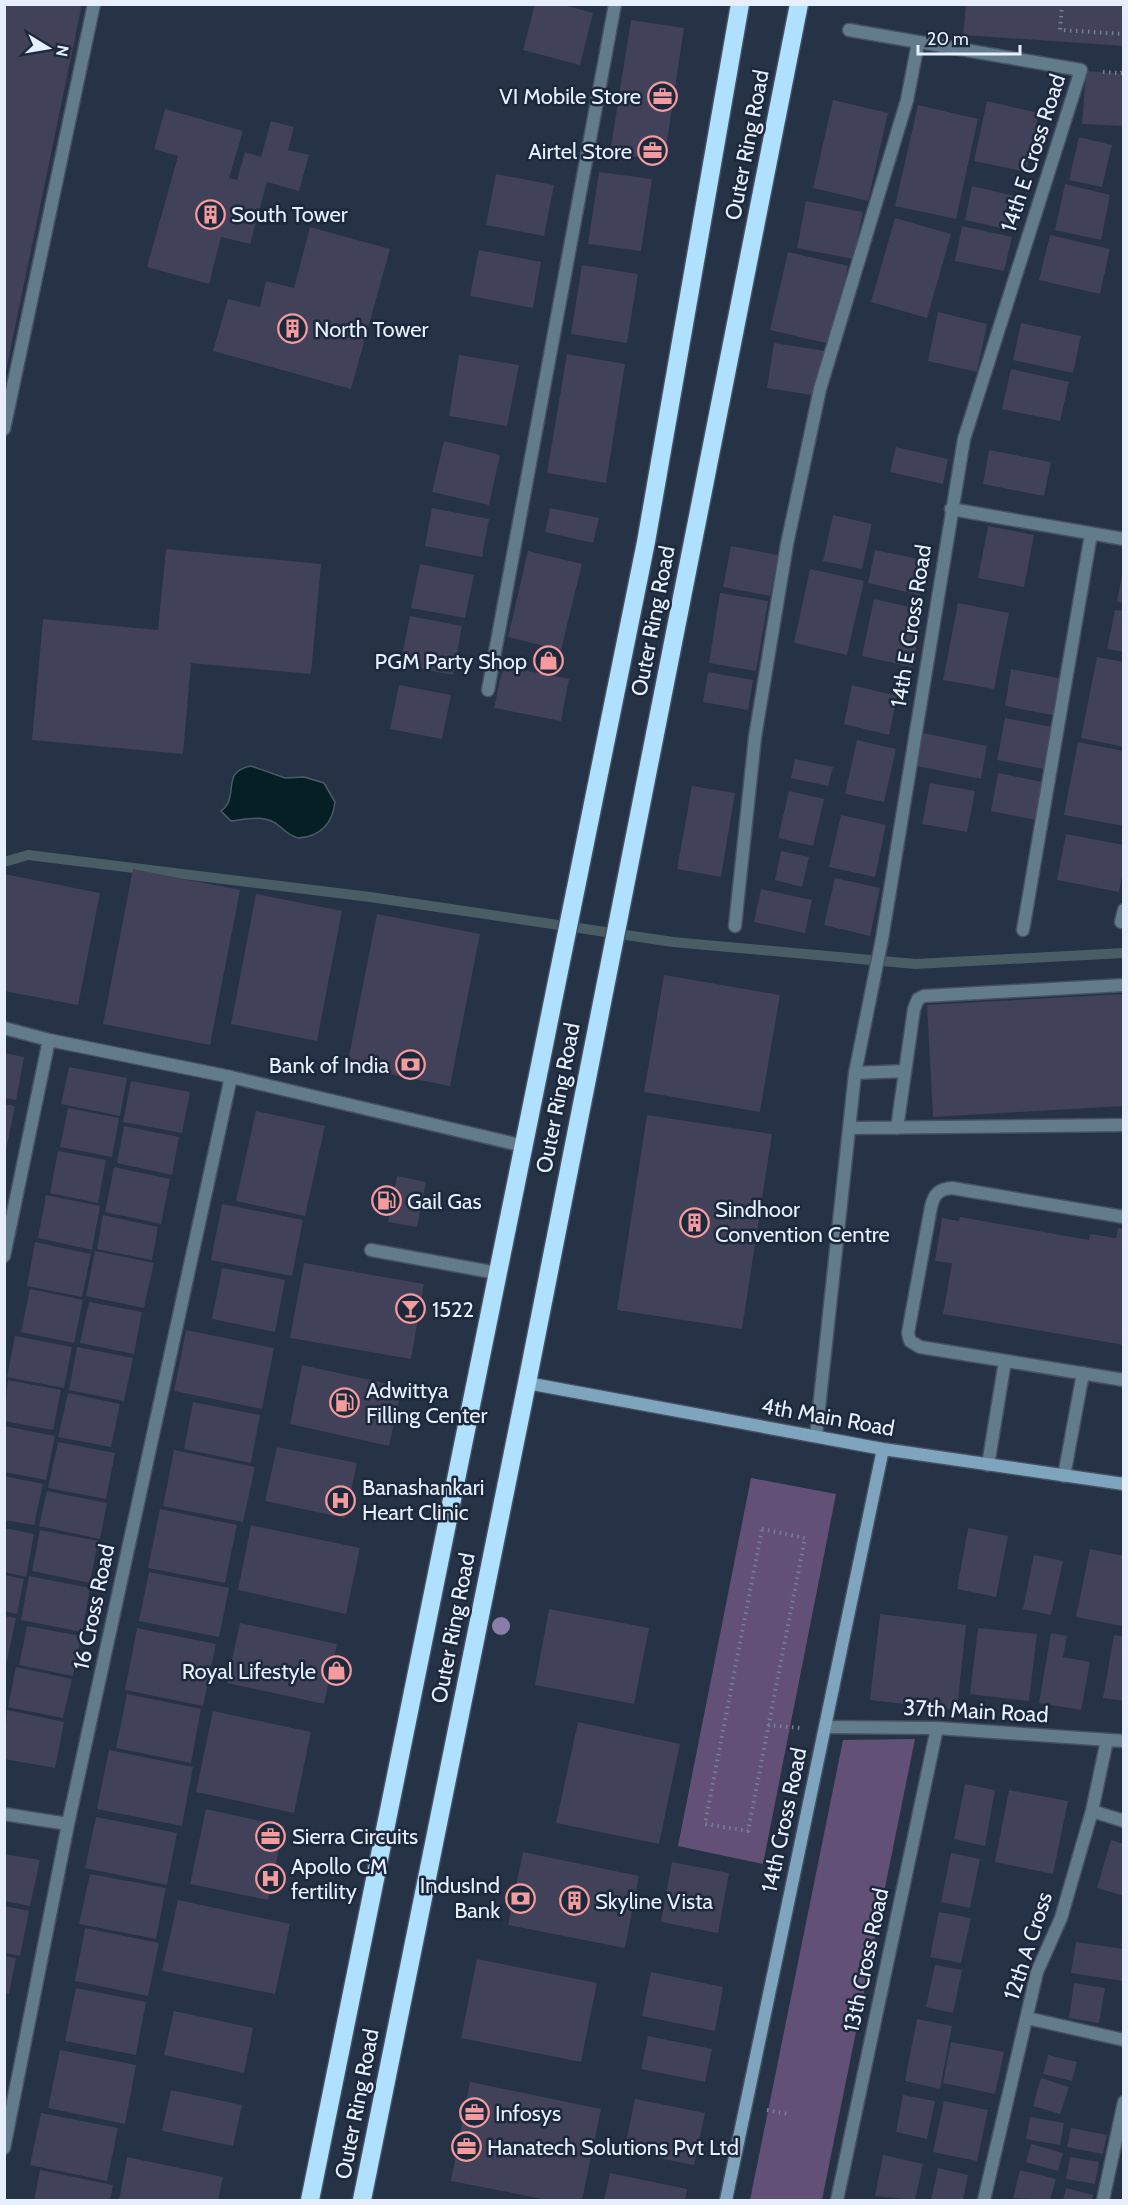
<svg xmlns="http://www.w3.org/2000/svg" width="1128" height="2205" font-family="Cabin,sans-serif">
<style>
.green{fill:#635077}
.water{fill:#051f24;stroke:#495d65;stroke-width:1.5}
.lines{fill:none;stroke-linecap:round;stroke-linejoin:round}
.stream{stroke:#495d65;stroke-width:10}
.building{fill:#414159}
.lane-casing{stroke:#455063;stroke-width:15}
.street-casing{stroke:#455063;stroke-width:15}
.secondary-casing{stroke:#455063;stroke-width:15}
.highway-casing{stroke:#455063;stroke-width:21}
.path{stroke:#768192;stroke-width:4;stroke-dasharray:1.5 4.5;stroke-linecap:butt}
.lane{stroke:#637c8b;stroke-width:12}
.street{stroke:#637c8b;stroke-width:12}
.secondary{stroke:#7ea5bd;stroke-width:12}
.highway{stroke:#afe0fe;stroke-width:18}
.tree{fill:#8a7ea9}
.labels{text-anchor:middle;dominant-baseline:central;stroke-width:5;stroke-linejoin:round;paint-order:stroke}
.poi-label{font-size:22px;fill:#e7effc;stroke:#1c283c;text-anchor:start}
.street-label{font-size:22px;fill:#e7effc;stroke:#1c283c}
</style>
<rect width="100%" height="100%" fill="#263246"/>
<path class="green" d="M751,1478l85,16 -73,370 -85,-18z
M915,1739l-93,461h-72l93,-460z"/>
<path class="water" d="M251,766l34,12 19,-1 20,6 11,19c-2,21 -15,35 -37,36 -10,-3 -12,-7 -20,-13 -13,-11 -31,-6 -47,-4l-10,-10c20,-15 -2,-39 30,-45z"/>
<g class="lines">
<path class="stream" d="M4,862l24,-7 342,42 303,45 242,22 209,-11"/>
</g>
<path class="building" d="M4,4h78l-76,367h-2z
M535,4h25l33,9 -13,52 -57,-15z
M966,4h158v42l-161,-11z
M631,20l53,8 -20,133 -54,-8z
M1086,71l38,3v52l-42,-2z
M833,100l55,13 -20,88 -55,-13z
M987,101l52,12 -13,59 -52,-11z
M918,105l60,14 -22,100 -61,-13z
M165,109l78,22 -14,47 8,2 8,-28 16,5 10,-36 23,6 -6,23 21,5 -10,36 -32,-9 -17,62 -29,-7 -12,47 -62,-17 31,-111 -24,-7z
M1079,137l33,8 -10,42 -33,-7z
M599,172l53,7 -11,72 -53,-7z
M496,174l58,11 -10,51 -58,-11z
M1065,184l45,11 -9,45 -46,-10z
M972,186l51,12 -8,33 -50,-11z
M806,201l57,11 -10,47 -56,-11z
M895,218l56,16 -24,84 -56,-16z
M962,226l50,11 -8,34 -49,-10z
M310,227l80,22 -39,140 -138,-38 15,-52 32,8 6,-26 28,7z
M1050,235l60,14 -10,45 -61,-14z
M479,250l62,12 -8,46 -63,-12z
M788,252l60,14 -18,78 -60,-14z
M582,265l56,9 -11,69 -56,-9z
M938,312l49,12 -10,48 -49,-11z
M1021,323l60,13 -8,37 -60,-13z
M774,343l51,8 -7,45 -51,-8z
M567,354l58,10 -19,119 -59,-10z
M459,355l60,10 -12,61 -58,-10z
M1011,369l58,13 -9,39 -58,-12z
M444,441l56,14 -11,50 -57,-13z
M896,447l52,12 -5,25 -53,-12z
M989,450l62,12 -7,34 -61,-12z
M432,508l57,11 -7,38 -57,-11z
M550,508l49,10 -6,25 -48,-11z
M833,515l39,9 -10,45 -39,-8z
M988,526l46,9 -10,52 -46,-9z
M731,546l47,9 -8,41 -47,-9z
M166,549l155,15 -10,110 -120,-11 -8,91 -151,-14 11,-121 115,11z
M875,550l53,11 -8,34 -52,-12z
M528,551l54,13 -21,86 -53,-13z
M420,564l54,11 -9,43 -54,-10z
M810,569l54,12 -17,74 -53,-12z
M1122,575h2v28l-7,-1z
M720,593l48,8 -12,70 -47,-8z
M874,599l50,11 -12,57 -50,-11z
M958,603l51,10 -15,76 -51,-9z
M1115,610l9,1v41l-17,-3z
M410,616l52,10 -9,49 -53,-10z
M1097,657l27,5v85l-43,-9z
M503,666l66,13 -8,42 -67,-13z
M1011,669l53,10 -7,37 -52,-10z
M708,672l45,8 -5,30 -45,-8z
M399,685l52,10 -9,44 -52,-10z
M852,685l45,11 -8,39 -45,-11z
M1005,718l47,9 -8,42 -47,-9z
M923,733l64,13 -6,33 -64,-13z
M857,740l39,9 -12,53 -39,-8z
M1078,742l46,9v75l-60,-11z
M795,759l38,8 -5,19 -37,-8z
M998,773l45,9 -7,38 -45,-9z
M930,783l45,8 -8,41 -45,-8z
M692,786l43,7 -14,84 -44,-8z
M789,791l35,8 -11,47 -35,-8z
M841,815l45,10 -11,52 -46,-10z
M1066,834l58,11v21l-5,26 -62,-12z
M781,851l28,6 -7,30 -27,-7z
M133,869l107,21 -30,155 -107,-21z
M4,874l96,19 -22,112 -74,-14z
M835,878l45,10 -10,48 -46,-11z
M761,889l51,11 -7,33 -51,-11z
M256,894l86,17 -25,130 -86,-17z
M377,914l103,20 -30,152 -103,-20z
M664,975l116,20 -20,117 -116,-20z
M1124,994v112l-191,11 -6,-112z
M4,1053l20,4 -8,43 -12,-2z
M69,1067l58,11 -7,38 -59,-12z
M131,1081l59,11 -8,41 -59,-11z
M4,1104l11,2 -9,44h-2z
M68,1108l51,10 -7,39 -52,-10z
M256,1111l69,15 -20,90 -69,-15z
M647,1115l125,19 -30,195 -125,-19z
M124,1126l55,11 -7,38 -55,-12z
M58,1151l48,9 -8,43 -48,-10z
M114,1167l56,12 -9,45 -56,-12z
M397,1176l29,6 -9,45 -29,-5z
M46,1195l54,11 -8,44 -54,-12z
M222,1204l81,16 -11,56 -81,-16z
M103,1215l55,12 -6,33 -55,-11z
M960,1217l129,23 1,-6 26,4 2,-10 6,1v116l-181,-31 9,-51 -17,-2 7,-43 17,3z
M35,1242l56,12 -9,43 -55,-11z
M95,1251l59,12 -10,45 -58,-12z
M304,1263l120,21 -13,75 -121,-21z
M222,1268l63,12 -10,52 -63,-13z
M30,1289l53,11 -9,43 -53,-11z
M89,1302l53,10 -8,42 -54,-11z
M186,1330l88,18 -12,61 -88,-18z
M15,1336l57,11 -8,41 -57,-11z
M77,1347l56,11 -9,43 -55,-11z
M302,1365l100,22 -13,59 -99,-22z
M8,1380l53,10 -8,40 -49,-9z
M68,1393l52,11 -9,43 -53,-10z
M193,1402l67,13 -9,48 -67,-14z
M4,1426l51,10 -9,44 -42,-8z
M58,1442l57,11 -9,46 -58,-11z
M277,1447l80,16 -12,55 -80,-17z
M174,1450l81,17 -12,55 -80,-16z
M4,1476l39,8 -9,41 -30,-5z
M47,1491l60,12 -7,36 -61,-13z
M160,1509l77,16 -12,58 -77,-15z
M251,1525l109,23 -14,66 -108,-24z
M4,1528l30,6 -8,43 -22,-5z
M968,1528l40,8 -12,61 -39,-8z
M40,1530l58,11 -8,42 -58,-12z
M1090,1549l34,7 -2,70 -46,-9z
M1034,1555l29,6 -12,54 -28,-6z
M149,1572l80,16 -10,49 -80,-16z
M4,1575l20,4 -7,35 -13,-3z
M29,1576l61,12 -8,44 -61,-12z
M549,1609l100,19 -15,76 -99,-19z
M880,1614l86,11 -9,85 -87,-10z
M4,1616l12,2 -9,43h-3z
M240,1623l97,21 -13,60 -97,-21z
M27,1626l54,10 -8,40 -54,-11z
M137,1628l79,16 -13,62 -78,-16z
M978,1628l59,6 -8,67 -59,-7z
M1051,1633l16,3 -4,21 27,5 -9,48 -42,-7z
M1114,1635l10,2v64l-21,-3z
M16,1667l56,12 -9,39 -55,-11z
M127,1694l74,15 -10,54 -75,-15z
M7,1710l57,12 -9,46 -51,-9z
M213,1711l98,21 -17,81 -98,-21z
M578,1722l102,22 -21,100 -103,-21z
M109,1750l84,17 -11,59 -85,-17z
M965,1784l30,6 -10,56 -31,-7z
M1009,1790l59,11 -15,73 -58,-12z
M206,1809l78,17 -16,74 -78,-16z
M96,1817l81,16 -10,52 -82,-17z
M1111,1840l13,4v52l-27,-8z
M523,1852l116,24 -14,72 -117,-23z
M951,1853l29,6 -10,49 -29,-6z
M4,1854l36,6 -10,46 -26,-5z
M672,1862l57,11 -11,60 -57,-11z
M90,1874l76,14 -10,51 -77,-15z
M178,1900l112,24 -15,70 -113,-23z
M4,1906l25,5 -9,45 -16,-3z
M939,1912l32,6 -10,45 -31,-6z
M85,1928l74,15 -11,53 -73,-15z
M1076,1942l48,7 -1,32 -52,-8z
M4,1956l12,2 -7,36 -5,-1z
M477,1959l120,24 -16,79 -120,-24z
M935,1965l27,5 -9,43 -27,-6z
M651,1972l72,15 -8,44 -73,-15z
M1074,1983l31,5 -6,35 -30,-5z
M76,1988l70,14 -10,53 -71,-14z
M174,2011l79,17 -9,45 -80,-18z
M917,2019l35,7 -12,63 -35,-8z
M648,2036l64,13 -7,33 -64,-13z
M951,2042l53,10 -9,42 -52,-11z
M60,2050l76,15 -11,59 -77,-16z
M1048,2055l29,7 -5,19 -29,-7z
M1041,2078l28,9 -9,27 -27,-8z
M470,2082l131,27 -19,91h-34l-97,-19z
M171,2090l71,15 -9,41 -71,-15z
M903,2095l32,6 -8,38 -31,-7z
M635,2099l70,14 -11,52 -70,-14z
M944,2101l44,9 -11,51 -44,-9z
M41,2113l77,15 -11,53 -77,-16z
M1030,2117l34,6 -4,22 -34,-6z
M1071,2128l36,7 -4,19 -36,-7z
M1031,2144l32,9 -5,18 -32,-9z
M883,2155l40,9 -8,36 -40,-4z
M127,2157l96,20 -5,23h-99z
M1070,2157l29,5 -4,22 -29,-5z
M938,2168l30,7 -5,25h-32z
M40,2170l73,15 -3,15h-76z
M1020,2170l36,9 -6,21 -37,-2z
M610,2173l77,16 -2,11h-81z
M1066,2188l27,7 -1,5h-29z"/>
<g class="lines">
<defs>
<path id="lane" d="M4,429l90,-425
M371,1250l126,23"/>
<path id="street" d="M951,509l173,30
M488,690l127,-686
M1121,922l3,-12
M735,926l20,-189 32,-193 33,-155 87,-289 11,-57
M1023,930l68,-396
M4,1028l45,12 182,37 293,69
M855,1073l50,-2
M849,1128l275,-3
M897,1128l17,-119 4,-10 6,-3 200,-11
M1124,1217l-172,-29c-13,1 -18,6 -21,19l-23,126 2,8 10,6 204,33
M4,1256l45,-216
M816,1436l39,-363 27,-134 82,-500 117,-369 -232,-40
M988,1465l17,-104
M1064,1476l19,-103
M825,1727l112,1 187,13
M1092,1811l32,10
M4,1814l64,10
M1027,2018l97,22
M4,2148l64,-324 163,-747
M837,2200l100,-472
M984,2200l53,-228 24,-54 31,-107 15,-71
M1103,2200l21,-98"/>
<path id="secondary" d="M527,1383l356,66 241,35
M726,2200l157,-751"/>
<path id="highway" d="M310,2200l336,-1658 94,-538
M362,2200l165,-817 272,-1379"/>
</defs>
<use href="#lane" class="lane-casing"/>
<use href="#street" class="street-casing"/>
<use href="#secondary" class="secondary-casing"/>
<use href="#highway" class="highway-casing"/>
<path class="path" d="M1062,4l-2,26 64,4
M1103,72l18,1 3,-2
M762,1529l43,9 -57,293 -43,-7z
M768,1725l32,3
M767,2110l21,4"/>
<use href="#lane" class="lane"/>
<use href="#street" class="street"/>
<use href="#secondary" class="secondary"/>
<use href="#highway" class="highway"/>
</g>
<circle class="tree" cx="501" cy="1626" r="9"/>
<defs>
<symbol id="office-ring" viewBox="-11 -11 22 22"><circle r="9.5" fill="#1c283c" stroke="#f59b9d" stroke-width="1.5"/><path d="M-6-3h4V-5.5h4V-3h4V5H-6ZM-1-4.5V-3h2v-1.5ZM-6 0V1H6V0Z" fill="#f59b9d"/></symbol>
<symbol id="building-ring" viewBox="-11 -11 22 22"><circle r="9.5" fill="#1c283c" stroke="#f59b9d" stroke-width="1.5"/><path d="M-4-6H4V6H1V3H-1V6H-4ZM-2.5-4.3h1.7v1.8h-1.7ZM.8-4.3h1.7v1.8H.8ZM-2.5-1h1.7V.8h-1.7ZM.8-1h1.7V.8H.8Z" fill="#f59b9d"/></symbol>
<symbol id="shop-ring" viewBox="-11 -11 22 22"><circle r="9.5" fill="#1c283c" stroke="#f59b9d" stroke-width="1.5"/><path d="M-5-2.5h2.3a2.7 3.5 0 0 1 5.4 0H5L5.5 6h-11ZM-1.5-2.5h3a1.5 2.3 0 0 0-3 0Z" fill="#f59b9d"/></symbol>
<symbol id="bank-ring" viewBox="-11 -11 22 22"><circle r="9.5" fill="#1c283c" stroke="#f59b9d" stroke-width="1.5"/><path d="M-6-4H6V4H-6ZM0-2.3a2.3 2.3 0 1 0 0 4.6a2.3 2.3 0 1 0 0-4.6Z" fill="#f59b9d"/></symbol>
<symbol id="fuel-ring" viewBox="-11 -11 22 22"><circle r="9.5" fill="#1c283c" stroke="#f59b9d" stroke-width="1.5"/><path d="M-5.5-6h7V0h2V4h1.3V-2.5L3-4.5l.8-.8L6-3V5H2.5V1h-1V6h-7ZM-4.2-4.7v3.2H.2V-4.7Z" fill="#f59b9d"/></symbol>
<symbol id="bar-ring" viewBox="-11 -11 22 22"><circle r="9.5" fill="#1c283c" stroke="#f59b9d" stroke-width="1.5"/><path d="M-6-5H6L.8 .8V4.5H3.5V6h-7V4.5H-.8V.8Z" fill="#f59b9d"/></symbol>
<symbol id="hospital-ring" viewBox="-11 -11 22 22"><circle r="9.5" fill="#1c283c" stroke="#f59b9d" stroke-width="1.5"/><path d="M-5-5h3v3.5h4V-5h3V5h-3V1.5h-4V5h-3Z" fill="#f59b9d"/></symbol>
</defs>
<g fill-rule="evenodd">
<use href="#office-ring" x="646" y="80" width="33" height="33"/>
<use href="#office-ring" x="636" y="134" width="33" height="33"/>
<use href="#building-ring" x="194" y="198" width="33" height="33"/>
<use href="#building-ring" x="276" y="312" width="33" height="33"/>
<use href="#shop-ring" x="532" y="644" width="33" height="33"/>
<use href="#bank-ring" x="394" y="1048" width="33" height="33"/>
<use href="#fuel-ring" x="370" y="1184" width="33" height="33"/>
<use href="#building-ring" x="678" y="1206" width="33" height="33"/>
<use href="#bar-ring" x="394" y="1292" width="33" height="33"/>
<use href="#fuel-ring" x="328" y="1386" width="33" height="33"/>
<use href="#hospital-ring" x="324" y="1484" width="33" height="33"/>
<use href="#shop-ring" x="320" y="1654" width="33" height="33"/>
<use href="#office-ring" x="254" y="1820" width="33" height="33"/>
<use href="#hospital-ring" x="254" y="1862" width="33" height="33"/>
<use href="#bank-ring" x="504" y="1882" width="33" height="33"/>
<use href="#building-ring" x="558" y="1884" width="33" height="33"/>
<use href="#office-ring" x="458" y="2096" width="33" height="33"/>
<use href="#office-ring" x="450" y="2130" width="33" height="33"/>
</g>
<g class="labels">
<g class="poi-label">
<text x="641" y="96" text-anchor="end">VI Mobile Store</text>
<text x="632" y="151" text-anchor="end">Airtel Store</text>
<text x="231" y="214">South Tower</text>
<text x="314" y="329">North Tower</text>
<text x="527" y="661" text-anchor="end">PGM Party Shop</text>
<text x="389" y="1065" text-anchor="end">Bank of India</text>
<text x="407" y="1201">Gail Gas</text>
<text x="715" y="1209">Sindhoor<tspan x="715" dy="25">Convention Centre</tspan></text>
<text x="432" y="1309">1522</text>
<text x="366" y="1390">Adwittya<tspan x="366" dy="25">Filling Center</tspan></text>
<text x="362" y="1487">Banashankari<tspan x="362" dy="25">Heart Clinic</tspan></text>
<text x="316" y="1671" text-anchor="end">Royal Lifestyle</text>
<text x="292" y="1836">Sierra Circuits</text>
<text x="291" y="1866">Apollo CM<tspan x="291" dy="25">fertility</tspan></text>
<text x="500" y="1885" text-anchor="end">IndusInd<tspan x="500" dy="25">Bank</tspan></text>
<text x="595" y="1901">Skyline Vista</text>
<text x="495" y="2113">Infosys</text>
<text x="487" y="2147">Hanatech Solutions Pvt Ltd</text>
</g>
<g class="street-label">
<text transform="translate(747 145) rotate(-79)">Outer Ring Road</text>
<text transform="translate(1033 153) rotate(-72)">14th E Cross Road</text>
<text transform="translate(653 621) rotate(-79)">Outer Ring Road</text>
<text transform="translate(911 626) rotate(-81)">14th E Cross Road</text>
<text transform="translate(558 1098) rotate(-79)">Outer Ring Road</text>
<text transform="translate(828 1417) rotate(10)">4th Main Road</text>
<text transform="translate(94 1607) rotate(-78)">16 Cross Road</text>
<text transform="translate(453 1628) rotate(-79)">Outer Ring Road</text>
<text transform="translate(976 1711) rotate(3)">37th Main Road</text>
<text transform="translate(784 1820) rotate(-78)">14th Cross Road</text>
<text transform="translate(1028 1946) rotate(-72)">12th A Cross</text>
<text transform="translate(866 1960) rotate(-78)">13th Cross Road</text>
<text transform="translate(357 2104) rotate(-79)">Outer Ring Road</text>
</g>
</g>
<rect width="1128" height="2205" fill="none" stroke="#e7effc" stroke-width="12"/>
<g transform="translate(48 48) rotate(101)" stroke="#1c283c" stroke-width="4.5" paint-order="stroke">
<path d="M0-4.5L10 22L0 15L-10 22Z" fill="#e7effc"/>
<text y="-9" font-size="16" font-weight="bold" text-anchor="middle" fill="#e7effc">N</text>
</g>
<path d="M918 45v9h102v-9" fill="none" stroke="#e7effc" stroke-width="3"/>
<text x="927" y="45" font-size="18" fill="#e7effc" stroke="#1c283c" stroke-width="4.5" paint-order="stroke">20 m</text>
</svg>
